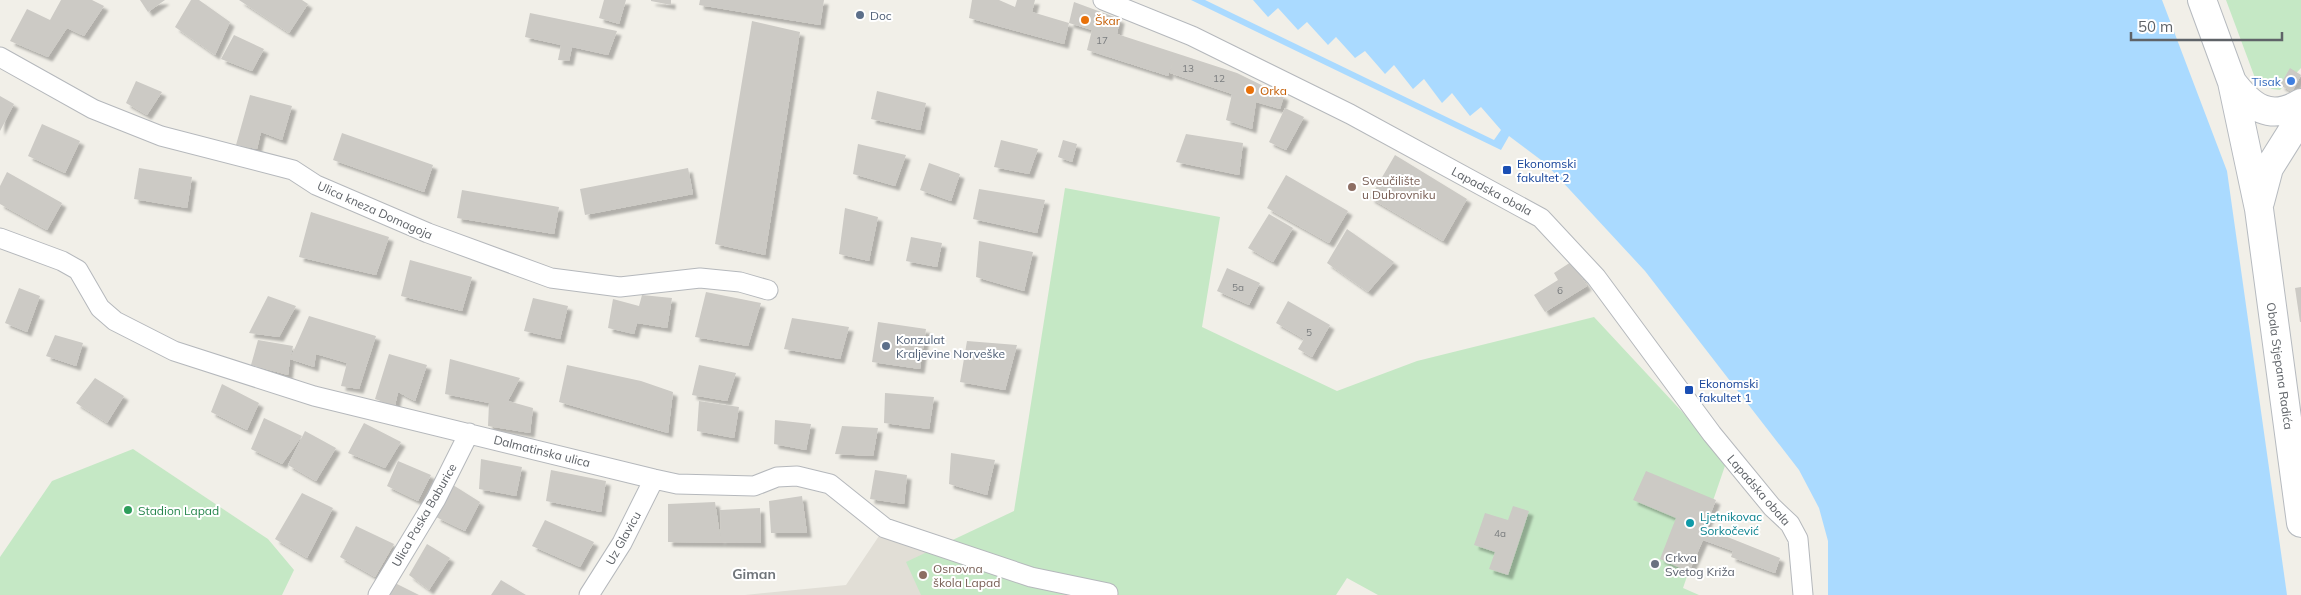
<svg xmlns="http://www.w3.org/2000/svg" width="2301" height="595" font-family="Mulish,sans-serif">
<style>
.education{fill:#e1ded6}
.green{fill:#c5e8c5}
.water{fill:#aadaff}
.pier{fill:#f1efe8}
.building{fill:#cccac5;filter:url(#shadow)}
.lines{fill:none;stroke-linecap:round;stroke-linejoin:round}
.minor-casing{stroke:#b5b8bc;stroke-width:21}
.secondary-casing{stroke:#b6babf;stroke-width:30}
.minor{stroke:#fff;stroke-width:19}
.secondary{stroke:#fff;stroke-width:28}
.service-dot{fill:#5c6f8a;stroke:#fff;stroke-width:2}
.food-dot{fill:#e8710a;stroke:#fff;stroke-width:2}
.shop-dot{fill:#3f7fe0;stroke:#fff;stroke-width:2}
.transit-dot{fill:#1a4fb4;stroke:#fff;stroke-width:2}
.education-dot{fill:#8d6e63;stroke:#fff;stroke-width:2}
.leisure-dot{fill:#2e9e5b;stroke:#fff;stroke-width:2}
.culture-dot{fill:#0f9aa8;stroke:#fff;stroke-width:2}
.worship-dot{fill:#6b7280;stroke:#fff;stroke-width:2}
.labels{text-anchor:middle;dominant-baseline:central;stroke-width:4;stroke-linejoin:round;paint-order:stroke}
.number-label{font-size:10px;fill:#7a7d7f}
.service-label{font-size:12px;fill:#4e5e75;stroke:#fff;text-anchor:start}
.food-label{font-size:12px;fill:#c56008;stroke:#fff;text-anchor:start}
.shop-label{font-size:12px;fill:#366cbe;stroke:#fff;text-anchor:end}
.transit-label{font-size:12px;fill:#164399;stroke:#fff;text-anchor:start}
.education-label{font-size:12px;fill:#785e54;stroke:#fff;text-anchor:start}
.street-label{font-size:12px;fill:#5f6368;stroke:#fff}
.leisure-label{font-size:12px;fill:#27864d;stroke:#fff;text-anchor:start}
.culture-label{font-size:12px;fill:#0d838f;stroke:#fff;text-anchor:start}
.worship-label{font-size:12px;fill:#5b616d;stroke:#fff;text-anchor:start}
.neighbourhood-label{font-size:14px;font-weight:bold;fill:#70757a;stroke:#fff}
</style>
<defs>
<filter id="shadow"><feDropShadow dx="4.5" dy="4.5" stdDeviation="1" flood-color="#0004"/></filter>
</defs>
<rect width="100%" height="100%" fill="#f1efe8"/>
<path class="education" d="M879,536l144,49 1,10h-279l101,-10z"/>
<path class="green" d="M2226,0h75v68l-21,22 -8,-1 -17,-11z
M1065,188l155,29 -18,110 135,64 80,-30 177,-44 133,143 -44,128 16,7h-321l-31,-17 -11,17h-415l-15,-33 108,-51z
M133,449l135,90 26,31 -12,25h-282v-38l52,-76z"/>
<path class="water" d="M1191,0h971l65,171 60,424h-459v-54l-9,-33 -20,-38 -154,-199 -100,-108 -36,-27 -8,14z"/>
<path class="pier" d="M1205,0h48l15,17 10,-9 20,22 9,-8 21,23 8,-8 19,21 10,-7 20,23 9,-9 19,24 11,-10 18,24 10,-10 18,23 11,-9 20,23 -7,10z"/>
<path class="building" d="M61,0h31l12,6 -20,30 -17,-8 -19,29 -38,-16 17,-32 23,11z
M140,0h25l-17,12z
M191,0h8l31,22 -15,33 -40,-28z
M239,0h63l6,4 -19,29z
M604,0h22l-7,24 -20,-6z
M651,0h20v5l-20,-4z
M700,0h124l-4,25 -121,-20z
M972,0h27l16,7 2,-7h18l-3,12 37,11 -5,21 -95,-26z
M1074,2l46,17 -3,15 120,39 47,23 -4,13 -24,-7 -4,27 -26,-9 6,-26 -62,-21 4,-15 -6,18 -81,-26 5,-20 -23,-7z
M530,13l87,18 -9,24 -36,-8 -3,14 -11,-1 3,-15 -36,-8z
M752,21l48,11 -35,223 -50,-11z
M234,35l30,14 -12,22 -31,-12z
M2290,68l11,7 -9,17 -12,-7z
M136,81l26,11 -15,23 -21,-12z
M877,91l49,12 -6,27 -49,-11z
M250,95l42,11 -10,34 -21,-8 -4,17 -21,-4z
M0,96l14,8 -14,27z
M1285,108l19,9 -18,33 -17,-8z
M42,124l38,17 -15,32 -37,-17z
M342,133l91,32 -9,27 -91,-32z
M1186,134l57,9 -4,32 -63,-13z
M1001,140l37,9 -9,25 -35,-7z
M1063,140l14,4 -5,18 -14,-5z
M858,144l48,11 -11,31 -42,-12z
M1395,155l72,44 -24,42 -73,-43z
M929,163l31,11 -9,27 -31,-11z
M139,168l53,9 -5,31 -53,-9z
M688,168l5,26 -108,21 -5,-26z
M7,172l55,31 -15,27 -47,-26v-18z
M1286,175l62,36 -19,32 -62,-35z
M979,189l66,11 -8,33 -64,-14z
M462,190l97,17 -5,27 -97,-16z
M845,208l33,9 -9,44 -30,-7z
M311,212l78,25 -13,38 -77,-18z
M1269,214l24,14 -20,34 -25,-14z
M1347,229l47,33 -26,30 -41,-29z
M911,237l31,6 -5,24 -31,-6z
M979,241l54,11 -9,39 -48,-14z
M410,260l62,17 -10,34 -61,-15z
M1571,262l16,24 -42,26 -11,-17 24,-15 -4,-7z
M1227,268l33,15 -11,22 -32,-14z
M2301,287v35h-1l-5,-34z
M19,288l21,8 -13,36 -22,-9z
M706,292l55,11 -13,43 -53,-9z
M642,295l30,3 -5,30 -30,-5 -3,11 -26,-6 5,-29 26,7z
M268,296l28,10 -17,31 -30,-4z
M533,298l35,8 -8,33 -36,-8z
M1288,301l42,24 -18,32 -14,-8 6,-10 -28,-16z
M309,316l67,20 -17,53 -18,-3 6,-23 -31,-9 -2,13 -24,-8 -2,16 -37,-10 7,-25 35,6 -3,13z
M792,318l57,9 -9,32 -56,-10z
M878,322l48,7 -6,40 -48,-7z
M55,335l28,8 -7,23 -30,-10z
M967,341l50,4 -12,45 -45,-8z
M389,354l38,11 -12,36 -17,-9 -3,14 -20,-7z
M450,359l70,19 -12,23 25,7 -3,25 -42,-7 1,-23 -44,-9z
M567,365l74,16 32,11 -5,41 -109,-31z
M699,365l37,8 -9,28 -35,-6z
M95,378l29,18 -17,27 -31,-20z
M222,384l37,19 -12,27 -36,-18z
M885,393l49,4 -5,32 -45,-6z
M699,401l40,6 -5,31 -37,-7z
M264,418l38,18 -20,28 -31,-15z
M775,420l36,4 -5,26 -32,-6z
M364,423l37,19 -16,26 -37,-15z
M842,426l36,2 -5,28 -38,-2z
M305,431l31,17 -20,33 -28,-16z
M951,453l44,7 -8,35 -38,-11z
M481,459l41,8 -6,29 -37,-7z
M398,461l33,14 -13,26 -31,-15z
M551,470l55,11 -5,31 -55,-11z
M875,470l32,5 -3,29 -34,-5z
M1646,471l70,29 -11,28 75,30 -5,15 -44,-16 2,-6 -30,-11 -14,32 -29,-13 16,-41 -43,-18z
M453,485l27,17 -15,29 -29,-14z
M302,493l31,15 -26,50 -32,-19z
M802,496l5,37h-36l-2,-32z
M715,502l6,40 -1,-32 40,-2 1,35 -93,-1v-38z
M1513,506l16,5 -21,64 -19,-6 6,-17 -21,-7 11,-32 23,7z
M545,520l49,22 -14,25 -48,-21z
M356,526l38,18 -19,33 -35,-20z
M427,544l23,14 -21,32 -20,-15z
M501,580l25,15h-35z
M395,583l24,12h-29z"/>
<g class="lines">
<defs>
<path id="minor" d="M1103,0l89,36 158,78 191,104 55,59 116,157 60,73 18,17 8,15 5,56
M0,57l93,52 68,27 132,34 23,15 112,48 123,45 69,9 80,-9 40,4 28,8
M0,238l62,23 16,9 22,38 15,13 59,30 140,45 340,83 23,5 77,2 23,-9 20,-1 33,8 55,44 146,49 77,16
M378,595l58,-96 33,-66
M589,595l33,-52 32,-64"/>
<path id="secondary" d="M2202,0l30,82 27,127 42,314
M2232,82c19,25 38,40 69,21
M2260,202l9,-34 32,-51"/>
</defs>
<use href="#minor" class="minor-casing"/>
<use href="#secondary" class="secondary-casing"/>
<use href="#minor" class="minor"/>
<use href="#secondary" class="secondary"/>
</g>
<g class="service-dot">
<circle cx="860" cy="15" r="5"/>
<circle cx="886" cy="346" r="5"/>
</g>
<g class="food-dot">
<circle cx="1085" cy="20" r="5"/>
<circle cx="1250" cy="90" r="5"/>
</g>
<circle class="shop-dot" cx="2291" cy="81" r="5"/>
<g class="transit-dot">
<rect x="1502" y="165" width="10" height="10" rx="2.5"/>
<rect x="1684" y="385" width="10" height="10" rx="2.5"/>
</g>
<g class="education-dot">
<circle cx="1352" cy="187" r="5"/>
<circle cx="923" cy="575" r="5"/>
</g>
<circle class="leisure-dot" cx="128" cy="510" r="5"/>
<circle class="culture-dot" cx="1690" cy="523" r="5"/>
<circle class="worship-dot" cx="1655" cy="564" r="5"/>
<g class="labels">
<g class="number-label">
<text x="1102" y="40">17</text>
<text x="1188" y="68">13</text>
<text x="1219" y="78">12</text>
<text x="1238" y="287">5a</text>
<text x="1560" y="290">6</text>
<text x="1309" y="332">5</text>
<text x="1500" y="533">4a</text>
</g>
<g class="service-label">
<text x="870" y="15">Doc</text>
<text x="896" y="339">Konzulat<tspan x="896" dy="14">Kraljevine Norveške</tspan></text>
</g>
<g class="food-label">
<text x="1095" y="20">Škar</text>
<text x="1260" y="90">Orka</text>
</g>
<g class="shop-label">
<text x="2281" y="81">Tisak</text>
</g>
<g class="transit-label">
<text x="1517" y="163">Ekonomski<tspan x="1517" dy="14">fakultet 2</tspan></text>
<text x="1699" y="383">Ekonomski<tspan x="1699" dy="14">fakultet 1</tspan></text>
</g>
<g class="education-label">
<text x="1362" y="180">Sveučilište<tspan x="1362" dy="14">u Dubrovniku</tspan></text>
<text x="933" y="568">Osnovna<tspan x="933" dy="14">škola Lapad</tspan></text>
</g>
<g class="street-label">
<text transform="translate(1492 191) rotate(28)">Lapadska obala</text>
<text transform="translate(375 210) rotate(24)">Ulica kneza Domagoja</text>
<text transform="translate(2280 366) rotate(82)">Obala Stjepana Radića</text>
<text transform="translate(542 451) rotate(14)">Dalmatinska ulica</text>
<text transform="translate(1759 490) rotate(49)">Lapadska obala</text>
<text transform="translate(424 515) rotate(-60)">Ulica Paska Baburice</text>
<text transform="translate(623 538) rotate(-61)">Uz Glavicu</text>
</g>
<g class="leisure-label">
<text x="138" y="510">Stadion Lapad</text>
</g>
<g class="culture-label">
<text x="1700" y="516">Ljetnikovac<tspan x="1700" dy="14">Sorkočević</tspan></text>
</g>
<g class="worship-label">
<text x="1665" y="557">Crkva<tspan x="1665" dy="14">Svetog Križa</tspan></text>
</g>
<g class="neighbourhood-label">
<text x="754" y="574">Giman</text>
</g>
</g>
<path d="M2131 32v8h151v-8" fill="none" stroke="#5f6368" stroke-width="2.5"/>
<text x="2138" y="32" font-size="15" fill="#5f6368" stroke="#ffffff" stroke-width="4" paint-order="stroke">50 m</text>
</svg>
